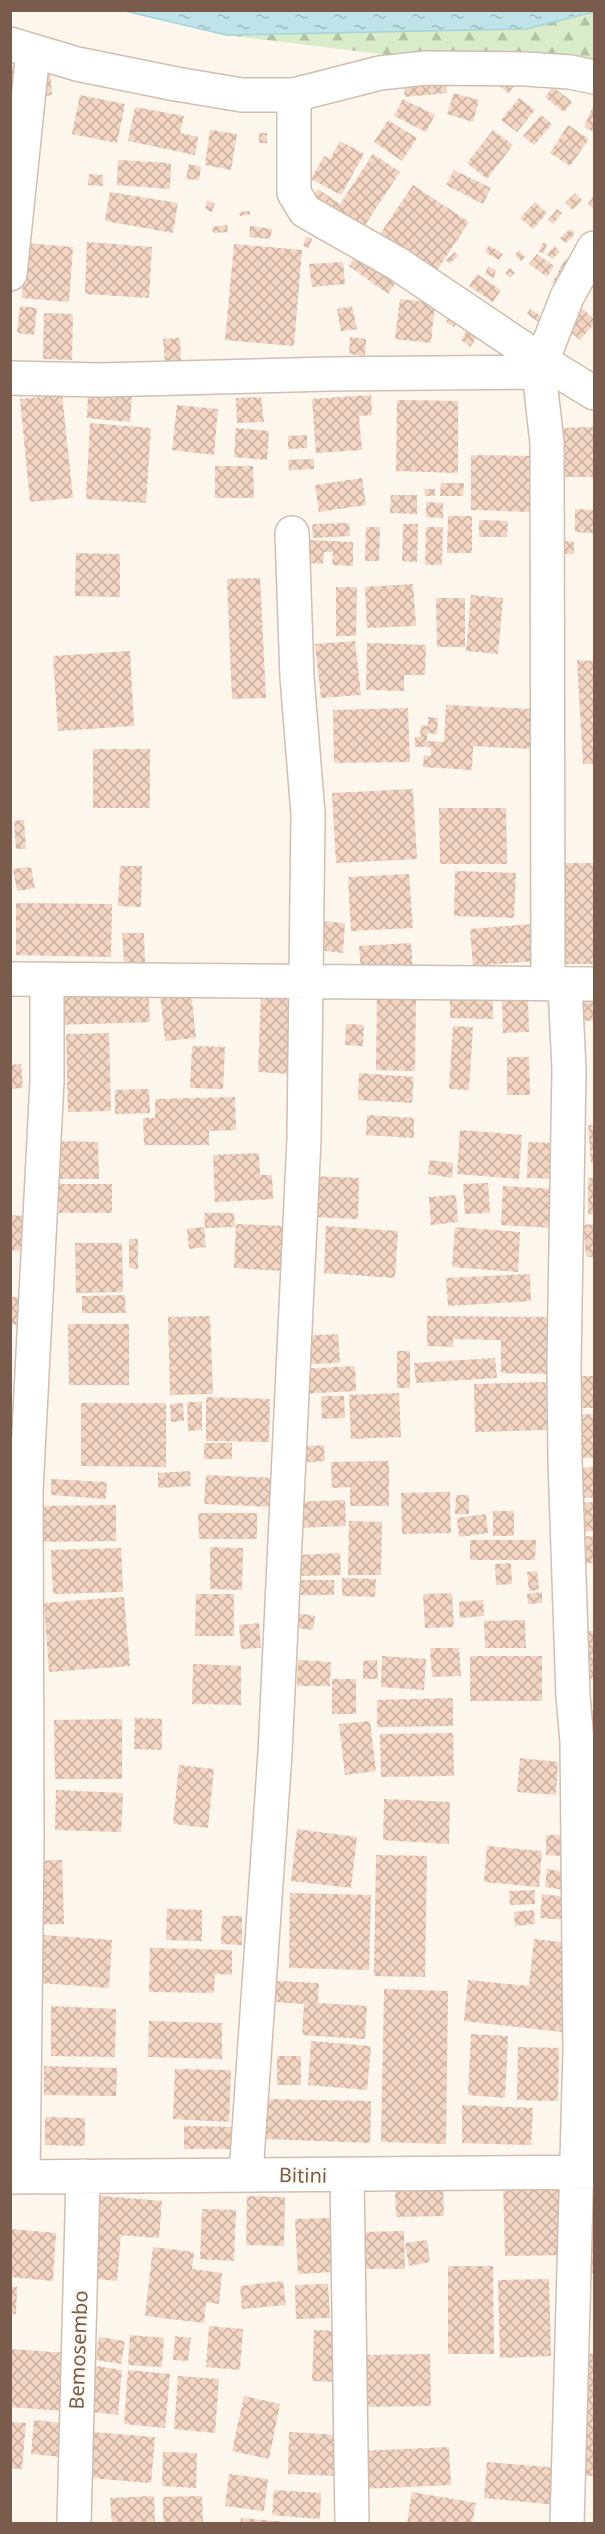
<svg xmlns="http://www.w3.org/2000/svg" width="605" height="2534" font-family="'Noto Sans',sans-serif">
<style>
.forest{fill:url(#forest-firs)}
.water{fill:url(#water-ripples);stroke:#a5d3da;stroke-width:1.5}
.building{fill:url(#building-cross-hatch)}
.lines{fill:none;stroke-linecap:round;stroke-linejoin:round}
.minor-casing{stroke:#d1beb0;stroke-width:36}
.minor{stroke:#fff;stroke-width:33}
.labels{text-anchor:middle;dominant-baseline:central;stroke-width:4.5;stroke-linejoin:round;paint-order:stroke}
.street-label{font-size:20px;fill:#7a5c4d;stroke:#fffaf3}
</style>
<defs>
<pattern id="forest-firs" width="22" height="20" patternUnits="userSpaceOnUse" patternTransform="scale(1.5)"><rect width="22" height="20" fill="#d8ecc9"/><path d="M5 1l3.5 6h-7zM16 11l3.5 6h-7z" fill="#b4c2a5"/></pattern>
<pattern id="water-ripples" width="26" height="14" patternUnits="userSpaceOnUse" patternTransform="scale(1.5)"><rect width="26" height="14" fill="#bfe3e8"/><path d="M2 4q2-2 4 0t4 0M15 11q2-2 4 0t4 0" fill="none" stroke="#a0bbbe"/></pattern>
<pattern id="building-cross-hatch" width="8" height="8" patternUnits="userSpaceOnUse" patternTransform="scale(1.5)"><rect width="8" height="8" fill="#f3d5c3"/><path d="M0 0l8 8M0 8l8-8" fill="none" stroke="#cab0a1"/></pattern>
</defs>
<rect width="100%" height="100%" fill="#fdf6ec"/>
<path class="forest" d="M594,12v68l-368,-45 300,-6z"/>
<path class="water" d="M594,10v2l-68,17 -300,6 -101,-24z"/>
<path class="building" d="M10,66l11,1 -1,27 -10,-1z
M50,69l2,26 -7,1 -3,-26z
M446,76l1,17 -42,4 -2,-17z
M497,84l18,1 -7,8z
M553,87l19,15 -8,10 -19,-15z
M454,93l25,7 -6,22 -26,-8z
M80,95l45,9 -8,39 -45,-9z
M519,98l16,12 -18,22 -16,-12z
M403,99l32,16 -9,17 -32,-16z
M594,104v28l-10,-5z
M135,107l49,9 -4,17 18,4 -3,18 -67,-14z
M541,115l11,9 -18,21 -11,-9z
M388,120l29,18 -15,23 -28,-19z
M568,125l21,14 -19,27 -20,-13z
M210,130l27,4 -6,36 -26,-5z
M493,130l20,15 -26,34 -20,-16z
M259,133h8v10h-8z
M340,141l24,13 -23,41 -30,-16 13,-23 6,3z
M373,154l27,18 -43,65 -49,-33 10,-15 22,15z
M118,160l53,3 -1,26 -53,-4z
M189,164l12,3 -2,13 -13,-1z
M454,170l37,18 -8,16 -37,-19z
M89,174l14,1v11l-15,-1z
M413,185l56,37 -33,50 -56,-38z
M110,192l68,11 -5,30 -68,-12z
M575,193l7,7 -9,10 -8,-7z
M594,195v11l-1,2 -5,-4z
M207,201l8,2 -3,9 -7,-3z
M535,202l12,11 -14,16 -13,-11z
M557,209l5,4 -9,11 -5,-4z
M250,211v4l-10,1 -1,-4z
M227,225l1,7 -15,1 -1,-6z
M250,226l22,3 -2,10 -21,-2z
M570,229l5,5 -9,9 -6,-5z
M306,237l6,2 -3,9 -6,-2z
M87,242l65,5 -3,51 -64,-4z
M26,243l47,4 -4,55 -47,-4z
M543,243l4,1 -3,9 -5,-1z
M234,244l68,6 -8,96 -69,-6z
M489,245l14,9 -4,6 -14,-8z
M555,246l5,6 -8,7 -5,-5z
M360,250l39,28 -11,16 -39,-28z
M519,250l6,7 -4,4 -6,-6z
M455,252l3,4 -9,8 -3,-4z
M537,254l17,12 -7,11 -18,-13z
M566,258l8,5 -14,24 -8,-4z
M343,262l2,22 -33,3 -3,-23z
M488,267l8,3 -2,8 -9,-4z
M510,268l5,5 -5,5 -5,-5z
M477,274l24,16 -8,12 -24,-16z
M400,299l35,4 -4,40 -36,-4z
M576,303l18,16v5l-14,16 -21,-18z
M20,306l17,2 -3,27 -17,-2z
M352,306l5,23 -16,2 -4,-22z
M530,309l14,9 -4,5 -13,-9z
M44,313l29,1 -1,46 -29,-1z
M451,314l9,6 -6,7 -8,-5z
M473,321l10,7 -13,19 -9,-7z
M350,337l16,2 -1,17 -16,-2z
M180,338l1,24 -16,1 -2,-24z
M88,394l44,3 -2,25 -43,-4z
M62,395l11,103 -43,4 -10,-103z
M371,395l1,20 -13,1 3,34 -46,3 -4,-54z
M261,397l3,25 -27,1 -1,-25z
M397,400l61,1v72l-62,-2z
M177,405l41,4 -4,46 -42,-5z
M90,423l61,5 -5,75 -60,-4z
M594,427l-1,50h-32l-2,-49z
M236,428l33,3 -2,29 -33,-3z
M307,435v13l-19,1v-13z
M471,455l64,1 -1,56 -63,-2z
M314,459v10l-25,1 -1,-10z
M215,466h38l1,32h-39z
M362,478l4,27 -47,7 -4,-27z
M441,483h23l-1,13h-23z
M424,489h11v7h-10z
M391,495h26v19l-27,-1z
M426,502l17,1v15l-17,-1z
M575,509l18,1v23l-18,-1z
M448,516h24v37h-25z
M479,520l29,1 -1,16h-28z
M349,523l1,13 -37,2 -1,-14z
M403,524h15l-1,38 -15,-1z
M366,527h14l-1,34h-14z
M426,527h17l-1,38h-17z
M308,540l45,2v24l-21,-1 1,-13h-9l-1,12 -16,-1z
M562,541l12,1v12h-13z
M76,553l44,1v43l-45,-1z
M260,578l6,120 -34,1 -5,-120z
M413,584l3,42 -49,2 -2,-41z
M336,587h21l-1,49h-20z
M471,595l32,3 -5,56 -32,-3z
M436,598h29v49h-28z
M355,641l6,54 -40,3 -6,-54z
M367,643l59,2 -1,30h-21v16l-38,-1z
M130,651l4,75 -76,5 -5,-75z
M577,660l17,1v103h-11z
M446,705l87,4 -2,40 -58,-3 -1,24 -49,-3 1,-12 7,1v-9h-16v-10h5l1,-12 7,1v-9l10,1 -1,16 -10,-1v8l17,1z
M408,708l2,54 -76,1 -1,-53z
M93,749h57v59h-57z
M413,789l4,70 -81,4 -4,-70z
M439,808h67l1,56h-67z
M24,820l2,29h-10l-2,-28z
M560,863h34v101h-34z
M120,866h22l-1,41 -23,-1z
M31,867l4,21 -18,3 -4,-22z
M455,871l61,2 -2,45 -60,-2z
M409,874l4,54 -62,3 -3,-54z
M16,903l96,1 -1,53 -95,-2z
M320,921l25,2 -2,30 -25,-3z
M531,924l3,37 -61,5 -3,-37z
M122,933h22l1,29 -21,1z
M411,943l2,26 -52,3 -2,-26z
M148,984l2,38 -94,3 -2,-37z
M191,991l5,47 -31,3 -5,-47z
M577,993l17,1v27l-18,-1z
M261,995l36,1 -3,78 -36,-2z
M377,995l39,1 -1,75 -39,-1z
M450,996l43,2v21l-43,-1z
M502,998h26l1,34 -26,1z
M346,1024l18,1 -1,21 -18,-1z
M453,1026l20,1 -4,63 -20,-1z
M109,1033l2,78 -43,1 -2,-78z
M192,1046l33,1 -2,42 -33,-1z
M507,1057h22l1,38h-23z
M21,1064l2,24 -13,1v-24z
M359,1073l55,4 -2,26 -54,-3z
M149,1089l1,24 -35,1v-24z
M235,1097l1,33 -27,1v14h-65l-1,-27h12v-19z
M367,1115l47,3v20l-48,-3z
M588,1125h6v38h-3z
M460,1130l62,5 -3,44 -62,-5z
M59,1141l39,1 1,37h-39z
M528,1142l27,1 -1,36 -27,-1z
M259,1153l1,22h12l1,24 -58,3 -2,-47z
M430,1160l23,3 -1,15 -24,-4z
M313,1176l46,2 -1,41 -46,-2z
M588,1178h6v36h-6z
M488,1183l2,30 -25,1 -2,-30z
M59,1184h53v29h-53z
M503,1186l51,3 -1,39 -52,-3z
M456,1195l2,27 -27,3 -2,-28z
M204,1213h30l1,14 -30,1z
M10,1215l17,1 -2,35 -15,-1z
M236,1224l48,2 -2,45 -48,-3z
M594,1224v33h-8l-3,-32z
M326,1226l72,5 -3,47 -71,-5z
M204,1227l2,20 -17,2 -2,-20z
M455,1227l65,5 -2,40 -66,-5z
M129,1239h9v30l-9,-1z
M75,1243h47l1,49 -47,1z
M530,1274l1,27 -83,5 -2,-28z
M125,1295l1,18h-44v-17z
M10,1297h13l1,27 -14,1z
M210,1316l3,78 -43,1 -2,-78z
M427,1316l127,1v57l-53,-1v-33l-48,-1v8l-26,-1z
M68,1324h61v61h-60z
M338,1334l2,29 -39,1 -1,-28z
M397,1351h13v37h-13z
M495,1358l2,20 -81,5 -2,-20z
M355,1366l1,25 -56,3 -2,-25z
M580,1376h14v32h-14z
M546,1382l1,48 -72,2 -1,-48z
M399,1393l2,44 -50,2 -2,-44z
M321,1396h23l1,22 -23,1z
M206,1397l64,2 -1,43 -63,-1z
M187,1402h15v28l-14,1z
M81,1403h85v64l-85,-1z
M183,1403l1,18 -13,1 -1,-18z
M594,1414v44h-20l-1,-43z
M204,1443h28v16h-28z
M324,1445l1,16 -27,2 -1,-16z
M389,1461v45h-39v-19l-18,1 -1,-26z
M594,1467v30l-19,2 -2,-30z
M190,1471l1,15 -33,2v-15z
M206,1475l69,3 -1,29 -70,-3z
M51,1479l56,3 -1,17 -55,-4z
M450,1492l1,41 -49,1 -1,-41z
M456,1495h13v19h-14z
M345,1500l1,26 -50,2 -2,-26z
M594,1502v29l-19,1 -1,-29z
M116,1505v36l-82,1 -1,-36z
M493,1511h21v25h-21z
M198,1513h59v26h-58z
M486,1514l2,19 -29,4 -2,-19z
M349,1521l33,1 -1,53h-33z
M594,1536v27h-15l-1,-26z
M470,1540h66l-1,20h-65z
M210,1547l33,1 -1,42 -32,-1z
M121,1548l2,44 -70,2 -2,-44z
M340,1553l1,22 -42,1 -1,-21z
M511,1563l1,21 -16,1 -1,-21z
M537,1571l2,19 -10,1 -2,-19z
M342,1578l34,1 -1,18 -33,-1z
M301,1580h33v15h-33z
M542,1592v11l-14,1 -1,-10z
M452,1593l2,34 -29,1 -2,-34z
M196,1594h38v42h-39z
M124,1597l6,69 -81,6 -5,-69z
M483,1600l1,16 -24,2 -1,-16z
M297,1613l18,3 -2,14 -18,-2z
M525,1620l1,28h-41l-1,-27z
M259,1623l2,25 -20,1 -2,-24z
M577,1631h17v48h-17z
M430,1648h29l2,28 -29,1z
M382,1656l44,3 -2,31 -43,-3z
M470,1656h72v45h-72z
M298,1660l33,2 -1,24h-33z
M377,1660l1,19h-15v-18z
M193,1664l48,2v39l-49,-1z
M332,1679h24v35h-24z
M453,1698v28l-76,1v-27z
M586,1711h8v29h-8z
M135,1718l27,1v31l-28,-1z
M122,1719v60h-67l-1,-59z
M370,1721l6,50 -31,4 -6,-51z
M453,1733l1,43 -73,1 -1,-43z
M520,1758l38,4 -2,33 -39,-3z
M179,1765l35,4 -6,59 -35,-4z
M56,1790l67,3 -2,39 -66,-2z
M384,1799l66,3 -1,42 -66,-4z
M297,1829l60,8 -6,51 -60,-7z
M546,1835h21v21l-21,-1z
M487,1846l55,5 -3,36 -55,-5z
M376,1855l51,1 -2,121 -51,-1z
M62,1860l2,64 -34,1 -2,-64z
M547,1869l21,3 -2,18 -21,-3z
M535,1890v14l-25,1 -1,-14z
M290,1893l81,2 -2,75 -80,-2z
M542,1894l24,3 -2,23 -24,-2z
M167,1909l35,1v31l-36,-1z
M534,1910l1,14 -20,2 -1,-14z
M222,1916h20v29l-21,-1z
M43,1935l69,5 -3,48 -70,-5z
M534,1939l37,4 -9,89 -98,-11 4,-41 61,6z
M150,1948l82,2v25l-17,-1 -1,19 -65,-1z
M275,1981l44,2 -1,20 49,3 -2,33 -63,-4 2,-31 -30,-2z
M384,1989l64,2 -2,153 -65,-2z
M51,2006l65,3 -1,48 -64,-1z
M149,2021l73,2v36l-74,-2z
M471,2034l37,2 -3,62 -37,-3z
M311,2041l60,5 -4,44 -59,-5z
M518,2047l41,1 -1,53 -41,-1z
M277,2056h24v29h-24z
M44,2066l73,2 -1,28 -72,-1z
M175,2069l56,1 -2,52 -56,-3z
M267,2099l104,2 -1,42 -104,-4z
M462,2105l71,3 -2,37 -69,-2z
M45,2117l40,1v28l-40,-1z
M184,2126l54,1 -1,22h-53z
M566,2180l1,75 -62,1 -2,-75z
M443,2187l1,29 -48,1 -1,-29z
M586,2188h8v85h-9z
M91,2195l71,6 -3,37 -38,-3 -4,46 -32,-3z
M247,2196l38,1 -1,49 -38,-1z
M202,2209l34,1 -2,51 -34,-2z
M331,2218l2,54 -35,2 -3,-55z
M10,2229l46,4 -3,48 -43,-4z
M404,2231l1,38h-46l-1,-37z
M427,2240l3,22 -21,4 -4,-23z
M153,2247l41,5 -2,17 30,4 -3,31 -13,-2 -2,21 -59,-7z
M448,2266h45l1,88h-46z
M549,2279l2,77 -51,2 -2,-78z
M283,2281l3,24 -44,4 -2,-23z
M328,2284l2,34 -34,1 -1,-34z
M10,2287h7l-1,27h-6z
M209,2326l34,3 -3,41 -34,-3z
M314,2330l26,1 -1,51 -27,-1z
M130,2335l34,3 -2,29 -34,-2z
M175,2336l16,2 -3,23 -15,-1z
M99,2337l26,4 -4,23 -25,-4z
M10,2349l58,4 -4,58 -54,-4z
M430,2354l1,52 -65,1 -1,-52z
M585,2354h9v122h-10z
M95,2366l27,4 -4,45 -27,-3z
M128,2370l42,4 -5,54 -41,-4z
M178,2376l41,3 -4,54 -41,-4z
M244,2396l36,8 -11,55 -37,-8z
M34,2420l30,3 -3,34 -30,-3z
M10,2422l16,1 -4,46 -12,-1z
M92,2432l63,5 -4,46 -62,-5z
M289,2432l49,3 -2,41 -48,-2z
M449,2447l2,38 -89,4 -2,-38z
M163,2452l34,1 -1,35 -34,-2z
M487,2462l73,6 -3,37 -73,-7z
M229,2474l39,5 -4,32 -39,-5z
M274,2490l47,3 -1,26 -48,-4z
M412,2492l64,11 -4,21h-65z
M154,2496l1,28h-43l-2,-26z
M202,2496l1,28h-40v-27z
M241,2518l46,4v2h-47z"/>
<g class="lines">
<defs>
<path id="minor" d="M10,44l67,20 99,20 66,11h52l86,-22 46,-5 100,1 44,3 24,5
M294,95v98l11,18 93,53 144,97 25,-64 27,-49
M10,274l23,-222
M539,372l8,71 1,541
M10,378l91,2 228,-6 210,-2 3,-11 52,32
M10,979l584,5
M565,985l4,85 -5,295 1,95 8,236 4,46 3,308 -13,474
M246,2174l29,-421 29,-614 4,-325 -11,-137 -5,-144
M347,2175l5,349
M10,2177l584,-5
M23,2177l4,-337 -1,-349 21,-410v-101
M74,2524l9,-348"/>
</defs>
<use href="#minor" class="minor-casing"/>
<use href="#minor" class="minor"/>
</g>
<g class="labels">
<g class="street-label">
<text transform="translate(303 2175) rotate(1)">Bitini</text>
<text transform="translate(78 2350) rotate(-88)">Bemosembo</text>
</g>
</g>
<rect width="605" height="2534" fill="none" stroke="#7a5c4d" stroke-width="24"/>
</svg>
